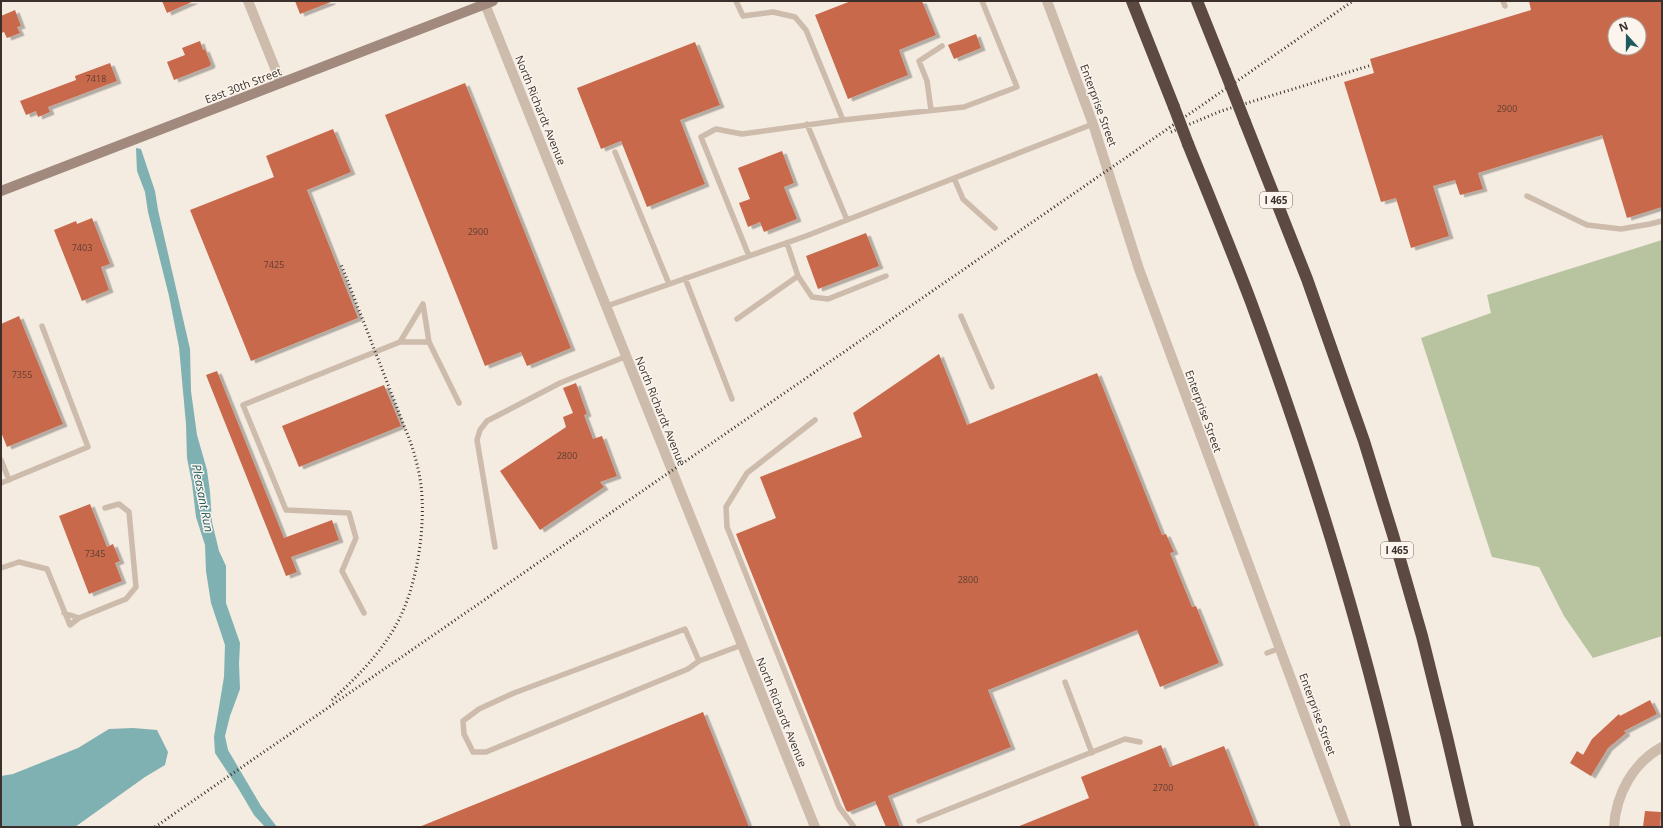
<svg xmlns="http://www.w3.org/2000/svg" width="1663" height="828" font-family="'Open Sans',sans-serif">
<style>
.green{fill:#b8c4a0}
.water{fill:#7fb0b2}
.building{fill:#c8694b;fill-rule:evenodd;filter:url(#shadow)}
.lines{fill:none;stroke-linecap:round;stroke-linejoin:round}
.service{stroke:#cdbbac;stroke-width:5.5}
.minor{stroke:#cdbbac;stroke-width:10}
.tertiary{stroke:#cdbbac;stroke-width:10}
.secondary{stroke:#a18a7d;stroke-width:10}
.motorway{stroke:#5c4a42;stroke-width:12}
.rail{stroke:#3b302b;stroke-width:3;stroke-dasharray:1 3;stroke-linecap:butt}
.motorway-bridge{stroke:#5c4a42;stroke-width:12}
.labels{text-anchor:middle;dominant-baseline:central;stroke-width:3;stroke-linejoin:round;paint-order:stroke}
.number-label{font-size:9px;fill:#5e3e33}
.shield{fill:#fbf5ee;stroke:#756b66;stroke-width:1}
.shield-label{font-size:10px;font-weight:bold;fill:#3b302b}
.street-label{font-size:11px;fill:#3b302b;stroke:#fbf5ee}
.water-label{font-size:12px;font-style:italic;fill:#1f5a5e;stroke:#fbf5ee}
</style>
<defs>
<filter id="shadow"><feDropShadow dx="4.5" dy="2.5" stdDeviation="0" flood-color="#0004"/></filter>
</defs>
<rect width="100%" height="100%" fill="#f4ebe1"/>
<path class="green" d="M1662,240v396l-69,22 -29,-42 -25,-49 -47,-10 -71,-219 70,-25 -4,-18z"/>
<path class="water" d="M136,148l5,1 14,42 3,19 32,139 1,42 6,44 10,35 3,22 2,30 7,29 7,15v37l14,40 -1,21 1,25 -10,27 -5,20 3,14 33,56 16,21h-12l-11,-12 -16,-27 -23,-35 -1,-16 10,-60 1,-32 -14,-42 -5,-32 -1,-26 -9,-28 -4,-34 -5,-25 -1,-34 -7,-77 -10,-51 -21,-84 -3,-20 -8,-21z
M133,728l24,2 11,22 -3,13 -20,12 -70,50h-74v-51l12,-2 65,-26 31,-19z"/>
<path class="building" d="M162,1h32l-27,12z
M295,1h36v1l-31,12z
M851,1h71l14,34 -37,15 9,25 -60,24 -33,-84z
M1529,1h133v206l-35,11 -25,-83 -124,38 5,16 -23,6 -5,-15 -22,6 16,50 -38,12 -15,-50 -15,4 -37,-120 30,-9 -4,-14 161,-49zM1615,24h24v24h-24z
M15,10l6,16 -4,1 3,6 -13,5 -3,-6 -3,1v-17z
M976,34l5,14 -27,11 -6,-14z
M200,41l3,9 2,-1 6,15 -1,2 -36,14 -7,-18 18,-7 -3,-7z
M695,42l25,63 -40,15 25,64 -58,23 -26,-66 -20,8 -24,-61z
M110,63l7,18 -69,26 2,5 -12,5 -2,-6 -10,4 -6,-14 56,-21 -1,-4z
M465,83l106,265 -44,18 -6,-14 -36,14 -100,-251z
M333,129l18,43 -44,18 51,128 -107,43 -61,-151 84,-33 -8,-21z
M782,151l12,32 -10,4 13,32 -33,13 -4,-10 -12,5 -9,-24 11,-4 -12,-31z
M92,218l18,46 -9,3 8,23 -27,11 -28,-71 22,-9 1,3z
M866,233l13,33 -61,23 -12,-33z
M19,316l44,108 -56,23 -6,-15v-108z
M939,354l28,71 130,-52 65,162 4,-1 8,18 -4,1 22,54 4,-1 23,57 -59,24 -23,-57 -149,60 23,57 -123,49 12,31h-14l-11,-26 -27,11 -2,-2 -110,-276 40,-16 -16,-41 102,-40 -9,-24z
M217,371l67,167 48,-18 7,20 -48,17 6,15 -11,4 -80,-201z
M576,383l11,31 -3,1 9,24 9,-3 15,40 -17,6 4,5 -64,43 -40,-59 66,-44 -3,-10 10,-4 -10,-25z
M384,385l17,41 -102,41 -17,-41z
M90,504l17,43 6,-3 7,17 -5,2 7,18 -33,13 -30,-78z
M1650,700l7,14 -33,17 2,2 -18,15 -17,28 -21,-13 7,-12 6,4 9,-16 27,-25 1,2z
M703,712l46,115h-330z
M1161,745l9,22 54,-21 32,81h-239l72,-29 -8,-21z
M1645,811l16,1 -1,15h-17z"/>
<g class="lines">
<path class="service" d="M736,1l7,15 30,-4 22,5 11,13 37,90 121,-13 53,-20 -35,-86
M1503,1l2,5
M931,110l-4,-29 -8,-20 23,-15
M807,124l40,96
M615,152l54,132
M954,178l9,21 32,29
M1527,196l60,29 34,4 29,-5 12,-3
M749,256l-48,-119 15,-8 26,5 101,-14
M798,276l14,21 16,2 58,-23
M685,278l47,121
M607,306l199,-70 287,-112
M961,316l31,71
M737,319l61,-43 -11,-33
M400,342h29l-6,-38
M429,342l30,61
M815,420l-68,53 -21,34 1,20 112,280 15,20
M1,460l8,20
M1,483l87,-36 -46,-121
M495,547l-18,-107 3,-10 7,-9 73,-38 67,-27
M1,568l18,-6 28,7 23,56 9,-7 -15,-5
M364,613l-22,-42 14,-33 -7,-25 -63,-3 -43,-105 157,-63 23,-38
M79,618l47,-19 10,-12 -7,-75 -10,-8 -14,4
M1267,653l13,-5
M699,661l-11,8 -202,83h-13l-9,-18 -1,-13 16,-12 35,-16 171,-64 14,32 43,-16
M1065,682l27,71
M919,821l206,-82 15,3"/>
<path class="minor" d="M1047,1l46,123 46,145 207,558
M485,4l330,823
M1614,827c2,-33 19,-64 48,-80"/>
<path class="tertiary" d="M248,1l33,82"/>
<path class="secondary" d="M1,191l492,-190"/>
<path class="motorway" d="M1132,1l42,106
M1197,1l28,70
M1245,122l62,157 57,162 29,94 29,101 25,101 21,90
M1188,144c21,52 43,105 63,158 63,171 117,346 155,525"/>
<path class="rail" d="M1171,132l50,-21 151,-46
M332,700c24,-22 47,-45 63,-73 22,-38 31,-99 26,-142 -2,-15 -6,-30 -11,-44l-69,-177
M155,827l1198,-826"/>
<path class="motorway-bridge" d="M1225,71l20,51
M1174,107l14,37"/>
</g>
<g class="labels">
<g class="number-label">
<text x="96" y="78">7418</text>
<text x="1507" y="108">2900</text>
<text x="478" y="231">2900</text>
<text x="82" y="247">7403</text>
<text x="274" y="264">7425</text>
<text x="22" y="374">7355</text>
<text x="567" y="455">2800</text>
<text x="95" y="553">7345</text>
<text x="968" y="579">2800</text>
<text x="1163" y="787">2700</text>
</g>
<g class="shield">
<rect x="1260" y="192" width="32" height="16" rx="3"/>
<rect x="1381" y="542" width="32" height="16" rx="3"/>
</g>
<g class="shield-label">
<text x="1276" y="200">I 465</text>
<text x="1397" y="550">I 465</text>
</g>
<g class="street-label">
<text transform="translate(243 85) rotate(-21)">East 30th Street</text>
<text transform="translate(1099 105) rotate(70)">Enterprise Street</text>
<text transform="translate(541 110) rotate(68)">North Richardt Avenue</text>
<text transform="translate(661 411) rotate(68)">North Richardt Avenue</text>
<text transform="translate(1204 411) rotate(70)">Enterprise Street</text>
<text transform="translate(782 712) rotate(68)">North Richardt Avenue</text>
<text transform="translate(1318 714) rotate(70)">Enterprise Street</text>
</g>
<g class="water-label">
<text transform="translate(203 498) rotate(79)">Pleasant Run</text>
</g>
</g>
<rect width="1663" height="828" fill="none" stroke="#3b302b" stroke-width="4"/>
<g transform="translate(1627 36) rotate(339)"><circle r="19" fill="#fbf5ee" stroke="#aea6a0"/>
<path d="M0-3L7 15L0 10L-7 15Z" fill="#1f5a5e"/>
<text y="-6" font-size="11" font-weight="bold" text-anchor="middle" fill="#3b302b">N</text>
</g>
</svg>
